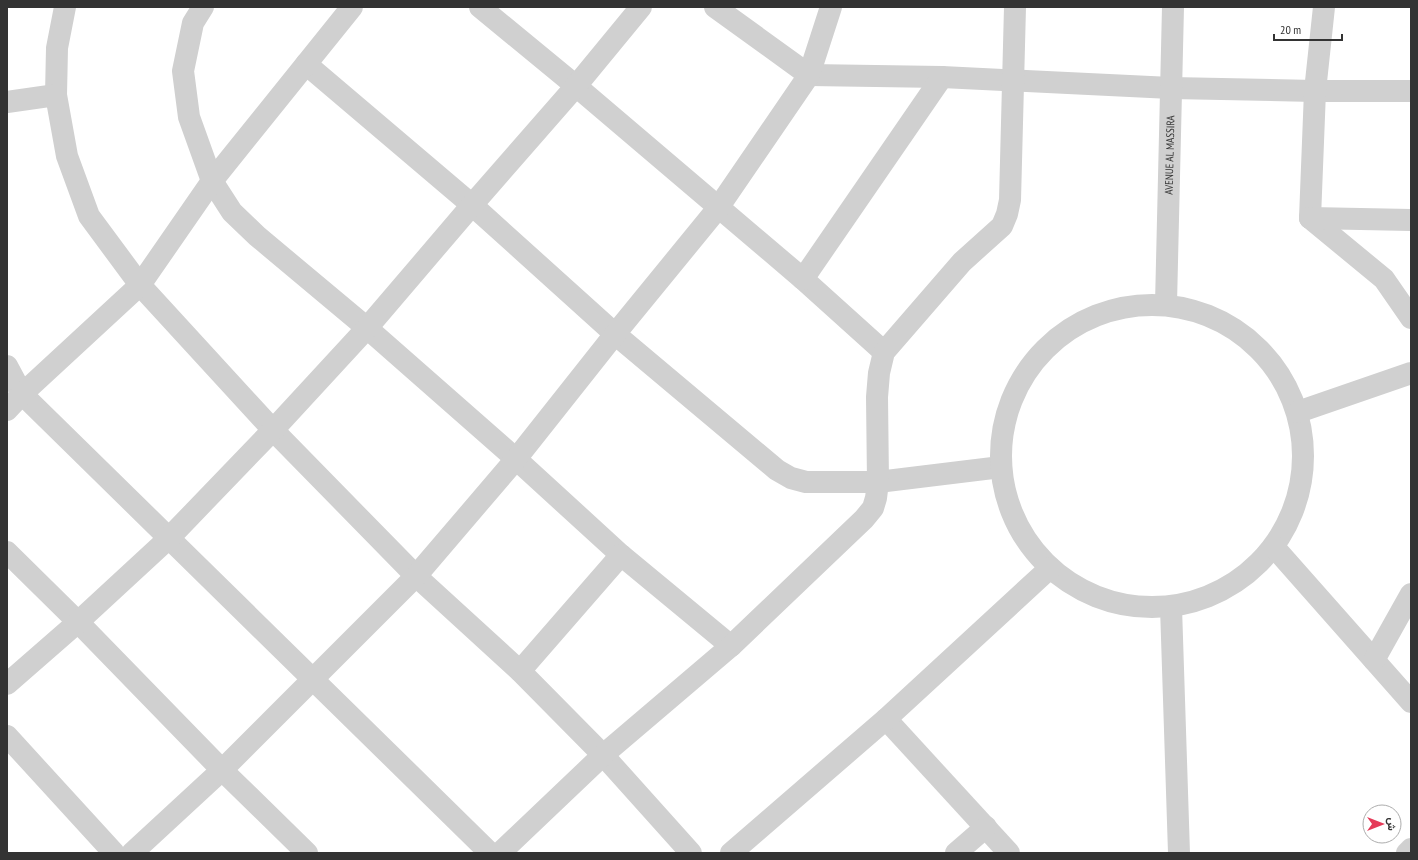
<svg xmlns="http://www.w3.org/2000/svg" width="1418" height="860" font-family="'PT Sans Narrow',Vazirmatn,sans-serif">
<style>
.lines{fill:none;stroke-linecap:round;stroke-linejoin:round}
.street{stroke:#d0d0d0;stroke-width:22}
.labels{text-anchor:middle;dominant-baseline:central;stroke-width:4;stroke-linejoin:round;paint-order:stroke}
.street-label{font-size:11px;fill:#333;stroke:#fff}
</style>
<rect width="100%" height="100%" fill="#fff"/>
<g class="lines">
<g class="street">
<path d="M65,7l-8,41 -1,47 11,61 22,60 51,69 133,145 143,146 104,95 83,84 88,98"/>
<path d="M203,7l-10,16 -10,48 6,46 23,64 20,31 25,24 110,92 149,131 105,96 110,91"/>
<path d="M480,7l96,79 227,193 81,73"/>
<path d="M715,7l94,68 133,2 229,11 144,3h96"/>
<path d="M306,64l166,141 143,129 162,136 14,8 15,4h72l123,-15"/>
<path d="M7,102l49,-7"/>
<path d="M1310,218l5,-127 9,-84"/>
<path d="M1310,218l74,61 27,39"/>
<path d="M1310,218l101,2"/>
<path d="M803,279l139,-202"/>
<path id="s1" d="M1166,304l7,-297"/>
<circle cx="1152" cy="456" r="151"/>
<path d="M7,366l15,28 468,459"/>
<path d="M7,410l15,-16 118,-109 72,-104 140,-174"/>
<path d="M1298,412l113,-39"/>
<path d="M1274,547l137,155"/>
<path d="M7,552l71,70 144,148 85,83"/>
<path d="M1171,607l8,246"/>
<path d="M1374,660l37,-66"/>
<path d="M520,671l101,-116"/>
<path d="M7,684l71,-62 91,-84 104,-108 94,-102 105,-123 104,-119 65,-79"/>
<path d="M886,719l123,134"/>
<path d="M7,736l107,117"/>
<path d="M132,853l90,-83 194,-194 100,-117 99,-125 103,-126 91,-133 22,-68"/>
<path d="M500,853l103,-98 128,-109 133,-127 9,-11 3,-10 2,-16 -1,-85 2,-24 5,-21 78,-90 40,-36 5,-12 3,-14 5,-193"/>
<path d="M731,853l155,-134 164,-151"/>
<path d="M956,853l30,-26"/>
<path d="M1407,853l4,-4"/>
</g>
</g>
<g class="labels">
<g class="street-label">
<text stroke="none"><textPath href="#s1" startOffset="149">AVENUE AL MASSIRA</textPath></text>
</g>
</g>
<rect width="1418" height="860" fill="none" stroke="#333333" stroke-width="16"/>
<g transform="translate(1382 824) rotate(90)"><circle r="19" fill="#ffffff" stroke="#adadad"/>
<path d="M0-3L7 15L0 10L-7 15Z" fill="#e53a58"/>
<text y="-6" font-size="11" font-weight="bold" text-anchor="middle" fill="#333333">ش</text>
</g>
<path d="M1274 34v6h68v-6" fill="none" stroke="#333333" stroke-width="2"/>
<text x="1280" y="34" font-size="12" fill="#333333" stroke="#ffffff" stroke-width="3" paint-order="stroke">20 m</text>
</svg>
